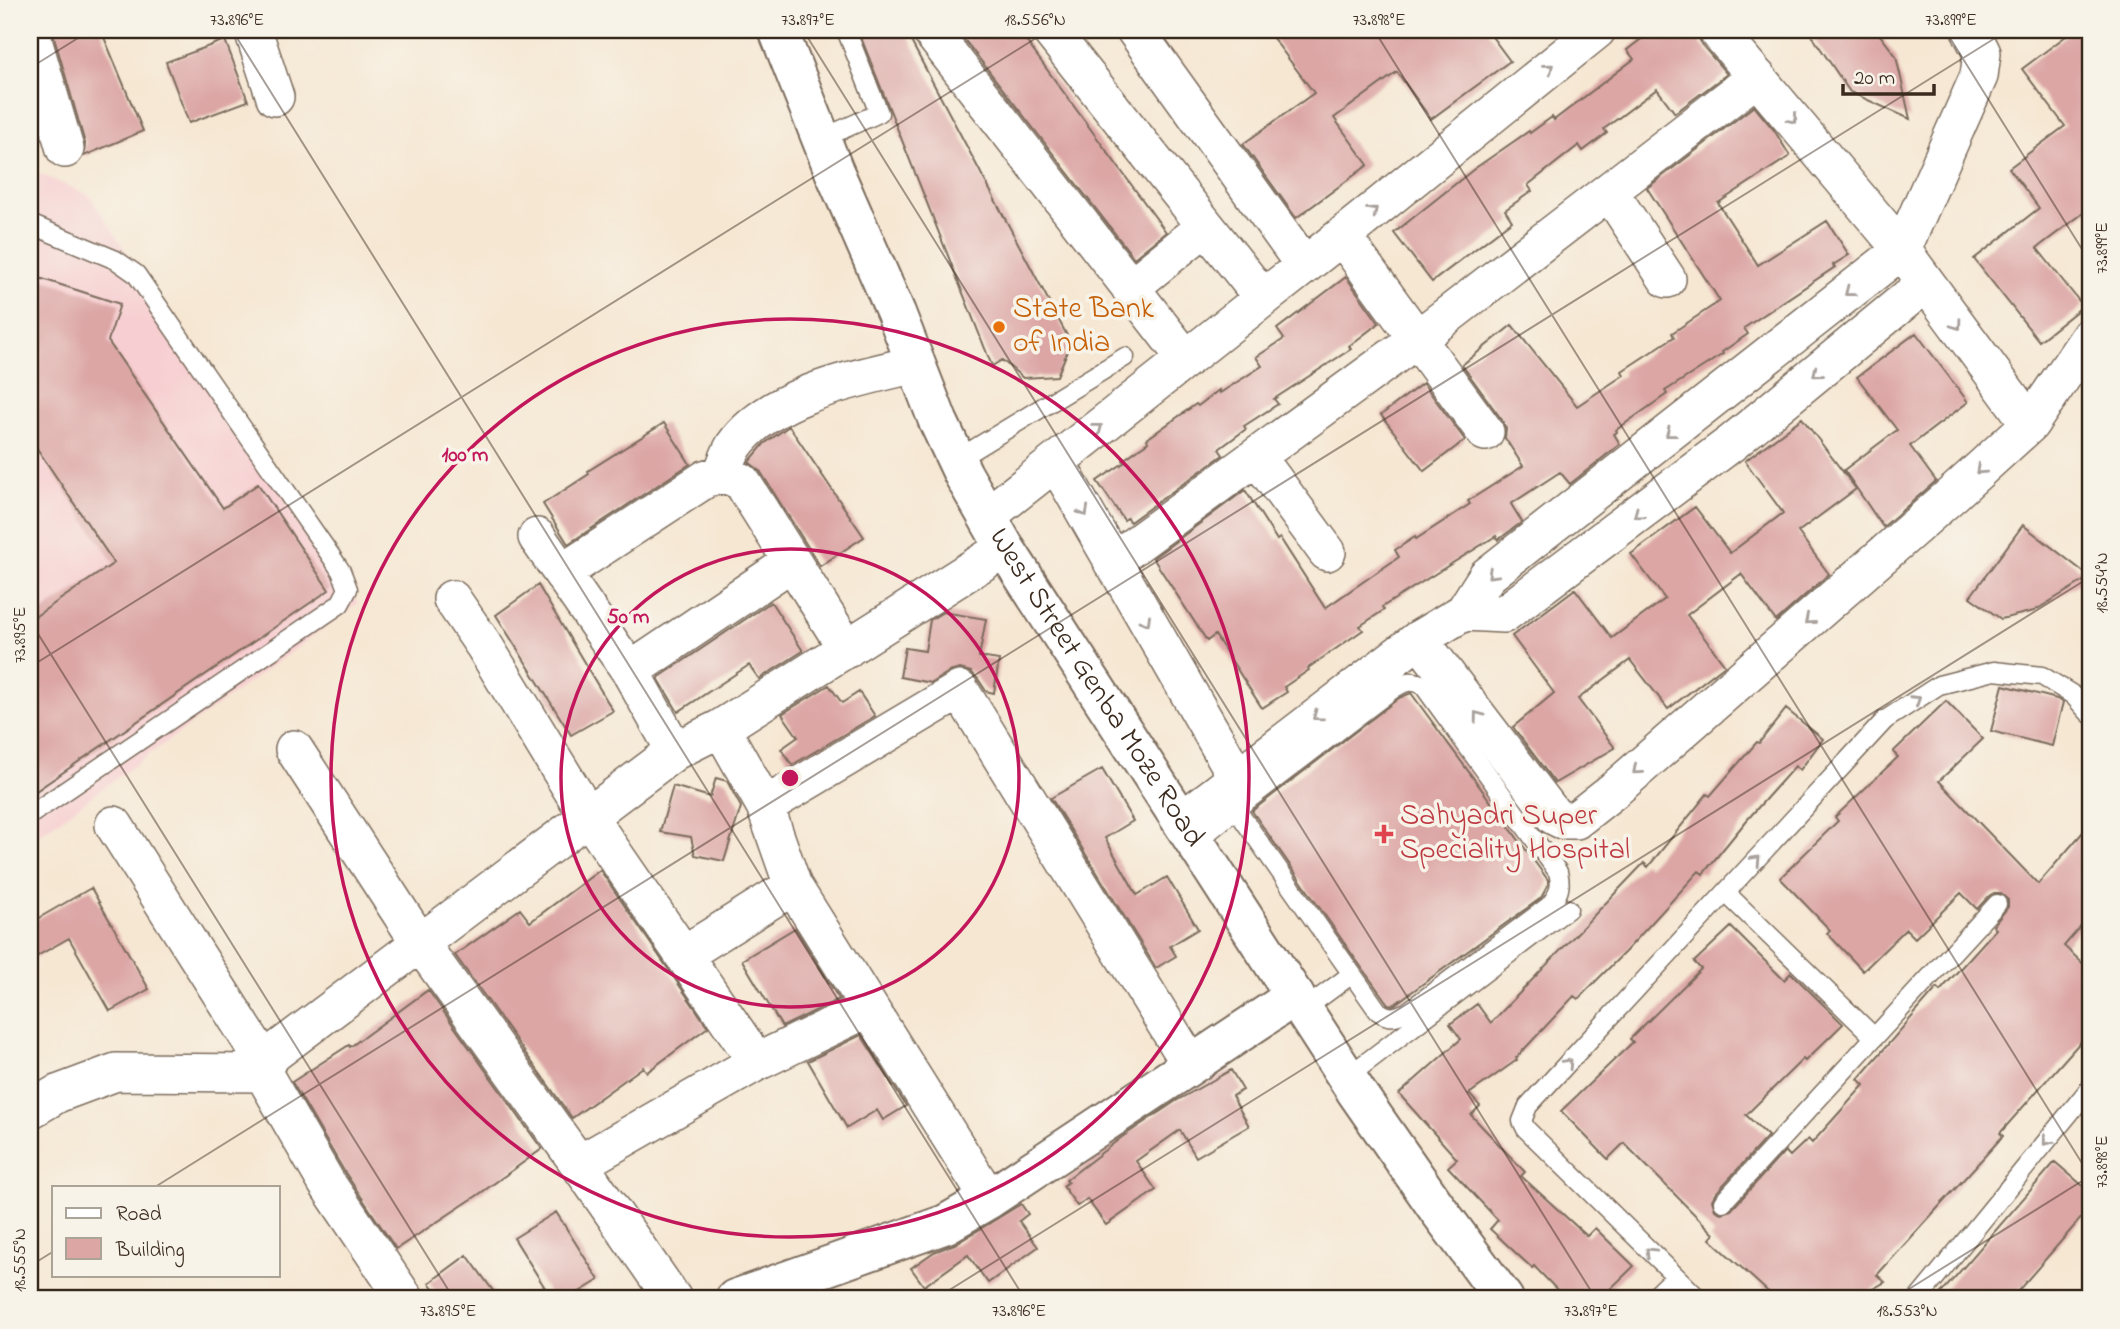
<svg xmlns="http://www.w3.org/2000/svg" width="2120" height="1329" font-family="'Indie Flower',sans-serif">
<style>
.built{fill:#f7cfd2}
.building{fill:#dca6a5}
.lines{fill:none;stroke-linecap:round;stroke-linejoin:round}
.lane-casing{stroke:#7c6c5d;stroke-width:21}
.street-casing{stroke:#7c6c5d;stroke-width:40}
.secondary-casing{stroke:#7c6c5d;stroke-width:42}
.lane{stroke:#fff;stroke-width:18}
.street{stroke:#fff;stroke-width:37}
.secondary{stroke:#fff;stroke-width:38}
.oneway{stroke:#a79f9a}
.ticks{fill:none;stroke:#3b2a1e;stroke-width:2;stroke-opacity:0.45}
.ring{fill:none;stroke:#c2185b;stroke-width:3.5}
.food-dot{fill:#e8710a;stroke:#f7f3e8;stroke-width:2.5}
.health-dot{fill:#e0444e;stroke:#f7f3e8;stroke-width:2.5}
.labels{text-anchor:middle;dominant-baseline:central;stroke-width:7;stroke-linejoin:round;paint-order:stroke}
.food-label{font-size:30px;fill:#c56008;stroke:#f7f3e8;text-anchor:start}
.street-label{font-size:30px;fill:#3b2a1e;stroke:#f7f3e8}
.health-label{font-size:30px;fill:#be3a42;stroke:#f7f3e8;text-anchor:start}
.centre{fill:#c2185b;stroke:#f7f3e8;stroke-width:3.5}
.ring-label{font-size:21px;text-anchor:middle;font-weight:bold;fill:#c2185b;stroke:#f7f3e8;stroke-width:7;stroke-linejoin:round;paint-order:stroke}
.neatline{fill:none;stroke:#3b2a1e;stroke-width:2.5}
.ticks-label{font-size:18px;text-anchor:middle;fill:#3b2a1e}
</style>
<rect width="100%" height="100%" fill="#f7f3e8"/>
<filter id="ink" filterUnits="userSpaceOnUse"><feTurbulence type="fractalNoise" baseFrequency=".0143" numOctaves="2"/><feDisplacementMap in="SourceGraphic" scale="14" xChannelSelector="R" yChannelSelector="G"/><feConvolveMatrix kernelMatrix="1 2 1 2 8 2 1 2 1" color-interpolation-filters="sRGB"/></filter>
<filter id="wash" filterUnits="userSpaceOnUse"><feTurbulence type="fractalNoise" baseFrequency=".00686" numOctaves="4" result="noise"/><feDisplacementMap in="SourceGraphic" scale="28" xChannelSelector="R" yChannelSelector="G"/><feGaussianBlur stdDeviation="1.57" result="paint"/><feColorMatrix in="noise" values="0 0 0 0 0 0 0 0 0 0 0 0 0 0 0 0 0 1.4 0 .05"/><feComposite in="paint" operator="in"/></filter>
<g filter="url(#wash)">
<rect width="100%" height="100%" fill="#f6e7d3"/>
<path class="built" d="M30,170l59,25 269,408 -328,238z"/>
<g id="blocks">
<path class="building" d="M52,30h49l42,101 -59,25 1,-13z
M858,30h47l166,313 -14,33 -34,2 -21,-18 -10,6z
M957,30h61l148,202 -32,26z
M1267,30h220l23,31 -79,58 -34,-47 -63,46 34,47 -72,53 -53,-74 71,-51z
M1653,30h44l4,14 26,30 -52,39 -18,-24 -53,40 3,4 -24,18 -4,-6 -51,40 4,6 -27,19 7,11 -80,61 -38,-49 80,-64 55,-38 1,2 22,-16 2,3 80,-61 -7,-9z
M1808,30h68l20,26 14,63 -60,-27z
M2074,30h16v178l-53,40 46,58 -44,35 -65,-82 65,-51 -30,-40 56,-42 -43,-57z
M225,40l23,61 -59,22 -23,-61z
M1754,106l20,24 16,26 -72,47 40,62 69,-44 22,34 -16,10 2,2 -91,61 4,6 -26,18 1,2 -58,37 2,3 -51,36 1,2 -3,2 6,10 -50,40 -10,-12 -49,32 11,18 -24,18 -2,-4 -114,71 2,3 -24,16 3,4 -55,38 1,2 -25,17 3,5 -25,16 -47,-73 -8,6 -54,-83 92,-68 32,50 3,-2 45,70 74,-51 -4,-7 20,-13 1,2 54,-35 -2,-3 55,-35 -18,-28 1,-9 -4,-9 -40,-55 50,-40 65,81 47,-31 -2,-4 52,-34 -2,-4 48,-32 -73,-113z
M30,275l90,29 -12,37 115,167 35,-24 71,106 -299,205v-175l84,-57 -84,-125z
M1346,277l33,46 -30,23 2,3 -77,50 4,5 -34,22 2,3 -27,20 4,6 -93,67 -3,-4 -3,2 -27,-39 28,-19 -2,-2 25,-18 -1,-3 49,-35 2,2 21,-16 1,3 42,-27 -6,-9 28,-18 -7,-10z
M1916,333l52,69 -58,44 26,35 -53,46 -39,-57 53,-40 -40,-53z
M1423,383l42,57 -41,31 -43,-56z
M1802,418l54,71 -58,43 31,42 -53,47 -35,-47 -54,41 38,50 -57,44 -38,-49 -52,39 37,49 -60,35 -42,-56 41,-34 -42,-57 63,-47 37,49 53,-39 -34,-45 64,-47 35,46 53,-40 -38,-52z
M664,423l26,41 -122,80 -25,-40 46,-30 -1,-3z
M789,426l75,111 -44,29 -60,-95 -11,-9 15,-18z
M2023,525l67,52 -56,34 -33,8 -31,-22z
M538,585l75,126 -42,24 -75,-120z
M771,602l32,49 -44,28 -10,-14 -71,47 -20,-34z
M943,612l43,7 -7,38 20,3 -5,33 -8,-2 -8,-12 -7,-7 -11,-3 -11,3 -18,11 -31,-6 5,-29 20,3 5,-31z
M829,685l13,18 17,-11 16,24 -83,49 -11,-16 17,-12 -16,-23z
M2003,685l54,14 6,3 -11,44 -61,-15z
M1411,693l137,187v5l-7,13 -146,106 -3,1 -4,-1 -34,-47 -102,-146 147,-113z
M1946,701l37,38 -44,42 99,103 52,-60v92l-26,30 26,24v61l-90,102 3,3 -126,139 8,7 -30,17h-79l-66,-60 4,-5 -90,-91 -16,16 -47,-48 72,-69 -3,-3 71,-70 -7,-7 37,-35 53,53 7,-7 52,51 -38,37 -2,-2 -57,56 22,21 -53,58 -3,6 3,10 6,3 10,-3 54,-59 5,5 18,-17 4,4 52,-58 -6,-6 79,-91 3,3 56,-62 -3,-3 15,-19v-7l-8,-7h-6l-5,3 -12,13 -16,-16 -46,45 -9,-9 -43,42 -36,-38 3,-3 -50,-52 58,-57 -3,-4 63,-60 -5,-5z
M1786,709l37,30 -23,31 -5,-4 -48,54 -44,54 -4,-3 -74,81 -47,47 -4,-3 -58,62 1,2 -48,34 11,12 -9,9 54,57 -4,4 66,60 8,-8 39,38 -34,33h-34l-32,-33 -2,2 -42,-39 8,-9 -50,-53 9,-8 -58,-65 62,-55 -11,-15 27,-20 14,19 153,-160 4,4 59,-73 3,2 47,-54 2,1z
M1102,769l31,52 -28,17 32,57 30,-18 31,52 -28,17 6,10 -20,12 -105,-170z
M716,778l11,3 14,26 -17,54 -29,-6 -4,-18 -31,-5 13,-46 37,11z
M600,870l108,157 -61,45 -4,-5 -71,51 -117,-163 65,-46 10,13z
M91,888l58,101 -39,22 -41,-73 -39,22v-37z
M795,928l44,71 -57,28 -40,-67z
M428,990l114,159 -64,46 -82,54 -52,-78 -52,-89 57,-37 1,2z
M861,1035l45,71 -23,14 -6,-10 -30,18 -39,-67z
M1231,1070l12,20 -11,6 17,30 -53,31 -16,-27 -44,31 20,29 -50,35 -19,-26 -10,7 -14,-20 5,-4 -2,-2 56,-43 54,-36z
M2055,1162l35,30v16l-79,91h-75z
M1021,1204l7,10 -9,7 19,26 -50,36 -20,-28 -44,31 -13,-18 23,-16 23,-9z
M556,1212l43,68 -31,19h-16l-38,-61z
M467,1255l32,44h-57l-13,-16z"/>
</g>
</g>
<g filter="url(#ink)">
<use href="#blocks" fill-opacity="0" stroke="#7c6c5d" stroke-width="2"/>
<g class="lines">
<defs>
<path id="lane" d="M821,139l58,-26 -33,-83
M30,224l86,36 20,14 195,282 10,15 7,18 -8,15 -310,211
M956,460l169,-103
M1195,843l41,-34 157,-120c11,-7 17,-10 30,-4l135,187c4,15 1,22 -9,34l-142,106c-12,5 -18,7 -29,-1l-142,-202
M1726,893l148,144
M1303,1010l49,-36
M1347,1077l221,-168
M1723,1202l274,-298
M1652,1299l23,-22
M1699,1299l-173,-170 -4,-8 6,-15 357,-386 54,-35 55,-14 48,5 31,19 17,19
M1918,1299l172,-211"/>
<path id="street" d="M30,30l35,119
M253,30l22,67
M930,30l256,329
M1050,30l213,268
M1135,30l169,235
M1717,30l185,220 128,174
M1609,191l58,88
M1342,236l143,196
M1130,288l75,-61
M1257,457l70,95
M1056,462l181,315
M721,476c4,-10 8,-22 13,-30 36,-52 125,-68 182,-82
M987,516l355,-280 255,-206
M537,537l93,134 45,80
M1112,562l305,-223 340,-262
M562,573l145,-95 19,-4 16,8 105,167
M452,599l33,48 103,169 169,246
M1464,612l40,2 229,-172 193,-159
M1419,639l135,177 8,4h14l38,-30 340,-297 76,-69 60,-88
M630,671l162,-109
M721,728l44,78 28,80 196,313
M294,749l126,194 159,221 94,135
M765,806l195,-116 231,375
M1181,821l238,-182 45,-27 23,-36 415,-326 77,-174 3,-23 -12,-23
M114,825l151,238
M683,955l110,-69
M30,1110l27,-16 59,-22 147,1
M579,1164l178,-102 112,-54
M405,1299l-79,-117 -63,-109 2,-10 9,-10 401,-302 46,-23 284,-180"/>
<g id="secondary">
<path id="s1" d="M778,30l56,141 62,142 42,108 25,53 42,74 352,545 80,115 67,91"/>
<path d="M735,1299l211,-75 43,-25 306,-203"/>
</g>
</defs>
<use href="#lane" class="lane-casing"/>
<use href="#street" class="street-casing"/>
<use href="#secondary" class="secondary-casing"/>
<use href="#lane" class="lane"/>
<use href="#street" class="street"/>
<use href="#secondary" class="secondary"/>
</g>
<defs><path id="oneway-chevron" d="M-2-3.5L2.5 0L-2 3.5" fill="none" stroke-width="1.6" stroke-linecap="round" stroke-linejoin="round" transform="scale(1.75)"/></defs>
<g class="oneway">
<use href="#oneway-chevron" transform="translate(1549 68) rotate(-39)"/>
<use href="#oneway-chevron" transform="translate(1793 119) rotate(50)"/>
<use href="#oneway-chevron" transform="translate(1373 211) rotate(-39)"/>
<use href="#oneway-chevron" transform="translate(1849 292) rotate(142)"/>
<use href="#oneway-chevron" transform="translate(1957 325) rotate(54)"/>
<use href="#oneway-chevron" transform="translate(1817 373) rotate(141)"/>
<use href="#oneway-chevron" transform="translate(1098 428) rotate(-38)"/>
<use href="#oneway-chevron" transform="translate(1670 433) rotate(142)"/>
<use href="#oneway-chevron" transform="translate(1980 470) rotate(138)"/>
<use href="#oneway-chevron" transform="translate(1084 512) rotate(61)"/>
<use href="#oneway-chevron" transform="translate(1638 514) rotate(143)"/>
<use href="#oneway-chevron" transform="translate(1492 574) rotate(136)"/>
<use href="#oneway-chevron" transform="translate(1809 620) rotate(139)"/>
<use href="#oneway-chevron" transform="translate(1146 621) rotate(60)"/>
<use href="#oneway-chevron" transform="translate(1916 700) rotate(-33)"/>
<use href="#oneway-chevron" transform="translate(1317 716) rotate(143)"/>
<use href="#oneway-chevron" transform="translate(1478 716) rotate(-127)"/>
<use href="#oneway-chevron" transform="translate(1637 770) rotate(139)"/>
<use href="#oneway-chevron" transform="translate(1756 860) rotate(-47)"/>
<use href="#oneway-chevron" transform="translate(1568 1063) rotate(-47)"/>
<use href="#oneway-chevron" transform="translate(2047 1141) rotate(129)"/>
<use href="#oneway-chevron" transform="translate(1650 1252) rotate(-135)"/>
</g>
</g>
<path class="ticks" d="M232,30l793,1269M803,30l793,1269M1374,30l716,1146M1945,30l145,232M30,68l61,-38M30,621l424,678M30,667l1019,-637M155,1187l1853,-1157M30,1266l24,-15M935,1299l1155,-722M1893,1299l197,-123"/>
<g class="ring">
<circle cx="790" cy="778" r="229"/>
<circle cx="790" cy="778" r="459"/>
</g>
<circle class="food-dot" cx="999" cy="327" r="7"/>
<path class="health-dot" d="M1380.5 823.5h7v7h7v7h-7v7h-7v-7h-7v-7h7z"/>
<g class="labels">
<g class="food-label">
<text x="1013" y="310">State Bank<tspan x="1013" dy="34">of India</tspan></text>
</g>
<g class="street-label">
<text stroke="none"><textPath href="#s1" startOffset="733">West Street Genba Moze Road</textPath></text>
</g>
<g class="health-label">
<text x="1400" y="817">Sahyadri Super<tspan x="1400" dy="34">Speciality Hospital</tspan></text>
</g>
</g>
<circle cx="790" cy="778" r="10" class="centre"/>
<g class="ring-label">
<text x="465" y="461">100 m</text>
<text x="628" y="623">50 m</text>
</g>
<rect width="2120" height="1329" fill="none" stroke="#f7f3e8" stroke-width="77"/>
<rect x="52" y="1186" width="228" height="91" fill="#f7f3e8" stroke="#aca397" stroke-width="2"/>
<rect x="66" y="1208" width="35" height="10" fill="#ffffff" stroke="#aca397" stroke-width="2"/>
<text x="116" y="1220" font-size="21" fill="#3b2a1e">Road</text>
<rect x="66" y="1238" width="35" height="21" fill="#dca6a5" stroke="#aca397" stroke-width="2"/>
<text x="116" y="1256" font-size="21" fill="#3b2a1e">Building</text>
<path d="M1843 84v10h91v-10" fill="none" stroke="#3b2a1e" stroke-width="3.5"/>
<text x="1854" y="84" font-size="21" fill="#3b2a1e" stroke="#f7f3e8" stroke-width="5" paint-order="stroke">20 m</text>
<rect x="38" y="38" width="2044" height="1252" class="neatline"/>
<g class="ticks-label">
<text x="237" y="25">73.896°E</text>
<text x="808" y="25">73.897°E</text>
<text x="1035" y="25">18.556°N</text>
<text x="1379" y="25">73.898°E</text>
<text x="1951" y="25">73.899°E</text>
<text transform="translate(2101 248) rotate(-90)" y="6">73.899°E</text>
<text transform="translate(2101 583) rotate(-90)" y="6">18.554°N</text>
<text transform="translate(19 635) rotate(-90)" y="6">73.895°E</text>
<text transform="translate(2101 1162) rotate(-90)" y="6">73.898°E</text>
<text transform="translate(19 1260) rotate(-90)" y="6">18.555°N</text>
<text x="448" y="1316">73.895°E</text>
<text x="1019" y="1316">73.896°E</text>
<text x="1591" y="1316">73.897°E</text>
<text x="1907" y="1316">18.553°N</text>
</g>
</svg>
